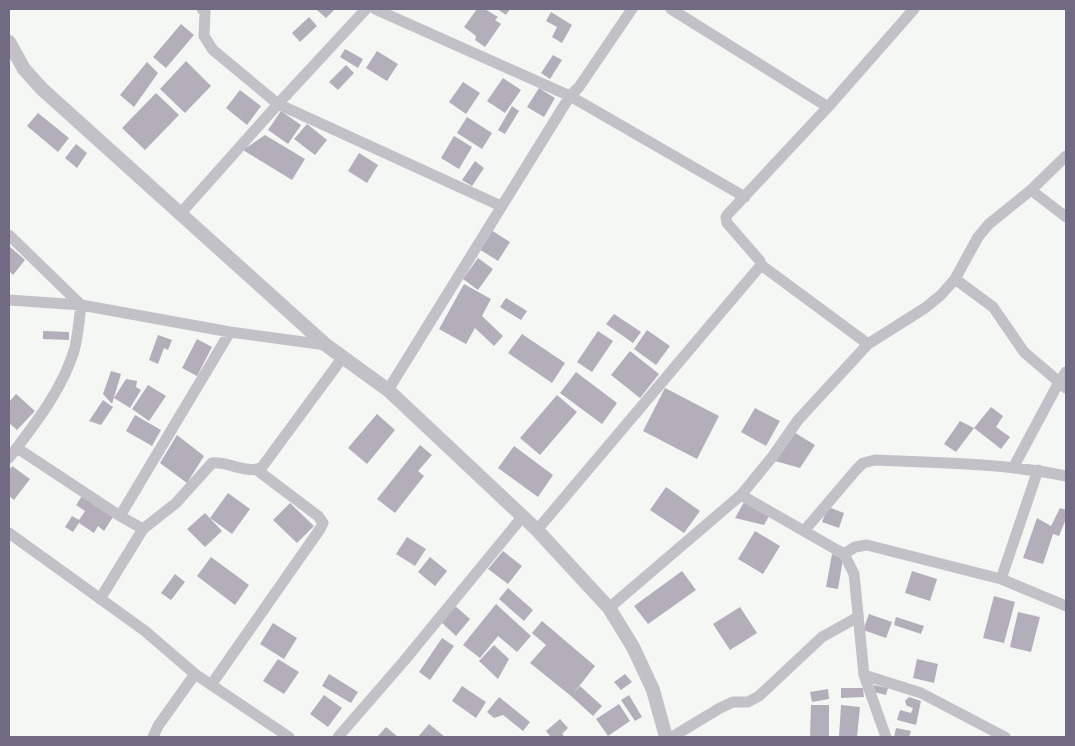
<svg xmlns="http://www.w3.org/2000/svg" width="1075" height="746" font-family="Overpass,sans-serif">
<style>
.building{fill:#b2afba}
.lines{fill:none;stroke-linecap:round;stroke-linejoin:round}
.minor{stroke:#c3c1c8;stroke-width:11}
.tertiary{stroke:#c3c1c8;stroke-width:14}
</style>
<rect width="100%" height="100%" fill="#f5f7f5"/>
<path class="building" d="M318,9h17l-9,9 -9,-8z
M477,9h8l13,8 -3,3 6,4 -16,23 -10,-7 1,-4 -12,-9z
M497,9h13l-4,6z
M551,12l21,13 -10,18 -10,-6 5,-10 -11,-6z
M309,17l8,9 -17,16 -8,-9z
M181,24l13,11 -28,33 -13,-11z
M345,49l18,10 -5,9 -18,-11z
M377,51l21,13 -11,17 -21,-13z
M553,55l9,5 -12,19 -9,-6z
M186,61l25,25 -26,27 -25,-24z
M147,62l11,11 -24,34 -14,-12z
M346,65l8,8 -16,17 -9,-8z
M503,78l18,12 -16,23 -18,-12z
M463,82l17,11 -14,21 -17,-12z
M539,88l16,10 -11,19 -17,-10z
M240,90l21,16 -14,19 -21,-17z
M156,93l23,22 -34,35 -23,-22z
M512,106l7,5 -14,23 -7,-4z
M281,111l20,14 -13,19 -20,-14z
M38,113l31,25 -11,14 -31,-26z
M467,117l25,16 -10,16 -25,-16z
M307,124l20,16 -12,15 -21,-16z
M265,135l40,24 -13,21 -49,-30z
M454,136l18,11 -13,22 -18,-11z
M76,144l11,9 -10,15 -12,-10z
M359,153l19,12 -11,18 -19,-12z
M475,161l9,7 -12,18 -10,-6z
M491,230l19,12 -12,19 -19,-12z
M9,246l16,14 -12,15 -4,-4z
M478,258l15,11 -15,21 -15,-11z
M464,284l27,15 -9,17 21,20 -9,10 -19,-18 -9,16 -27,-15z
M506,298l21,13 -6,9 -21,-13z
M614,314l27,18 -8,11 -27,-19z
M647,330l23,16 -14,19 -22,-16z
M43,331l26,1v8l-26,-1z
M598,331l15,10 -21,31 -15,-10z
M522,334l43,29 -13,20 -44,-30z
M158,335l14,5 -4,10 -4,-2 -6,16 -9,-4z
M197,339l15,8 -15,29 -15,-8z
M630,351l29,23 -19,24 -29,-23z
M111,371l10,3 -9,30 -9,-10z
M576,372l41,31 -15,21 -42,-31z
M126,379l11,2 -1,6 5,3 -11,18 -16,-10z
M148,385l18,11 -17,25 -17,-12z
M665,388l54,28 -22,43 -54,-28z
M16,394l19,17 -18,19 -8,-7v-21z
M557,395l20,17 -37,43 -20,-17z
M103,400l10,7 -12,18 -12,-4z
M991,407l12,9 -7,11 14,10 -9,12 -27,-21z
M755,408l25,13 -14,25 -25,-14z
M377,414l18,16 -28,34 -19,-16z
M135,415l26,15 -9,16 -26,-15z
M960,421l14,7 -18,24 -12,-8z
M792,431l23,14 -15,23 -25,-7z
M177,435l27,21 -17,27 -27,-20z
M420,445l12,10 -14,16 6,5 -29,37 -18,-14z
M514,446l39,29 -15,22 -40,-29z
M12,466l18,13 -16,21 -5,-4v-25z
M666,487l34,24 -16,22 -34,-23z
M228,493l22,16 -18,25 -22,-16z
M82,496l31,21 -9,14 -6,-5 -4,7 -15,-10 -6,9 -8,-5 7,-11 7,4 6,-9 -9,-6z
M744,502l25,14 -5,9 -29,-7z
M290,503l24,23 -17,17 -24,-23z
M828,507l16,6 -5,15 -17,-6z
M1060,508l6,2v9l-7,17 -6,-2 -10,30 -20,-6 14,-40 14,8z
M205,513l17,18 -17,16 -18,-18z
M755,531l25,15 -17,28 -25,-15z
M407,537l19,12 -11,17 -19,-12z
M503,551l19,15 -14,18 -20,-15z
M832,554l11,5 -5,30 -12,-2z
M211,557l38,28 -14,20 -38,-29z
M430,557l17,14 -12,15 -17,-14z
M682,571l14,19 -48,34 -14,-18z
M912,571l25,8 -7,22 -25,-8z
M175,574l10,8 -14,18 -10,-7z
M508,588l25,22 -9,11 -25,-22z
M994,596l21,6 -11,41 -21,-5z
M496,604l35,32 -14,16 -19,-16 -18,22 -17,-13z
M454,605l16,14 -14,17 -16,-15z
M740,607l17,26 -27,17 -17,-26z
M1018,612l22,5 -9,35 -21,-5z
M869,614l23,8 -6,16 -23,-8z
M896,617l28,9 -3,8 -27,-9z
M542,621l53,45 -22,28 7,-8 22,20 -9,10 -22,-20 -41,-33 16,-18 -14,-12z
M273,623l24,15 -13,21 -24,-15z
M442,638l12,8 -24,34 -11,-8z
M494,645l15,14 -11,20 -19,-18z
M278,659l21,13 -15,22 -21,-13z
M917,659l21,5 -4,19 -21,-5z
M329,674l29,18 -7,11 -29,-17z
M625,674l7,8 -11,8 -7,-8z
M874,685l14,3 -2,7 -12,-3z
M462,686l24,16 -10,16 -24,-17z
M841,688h22l1,9 -23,1z
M828,689l1,10 -17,3 -2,-10z
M324,695l18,13 -14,19 -18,-13z
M629,695l13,22 -7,4 -14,-21z
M499,697l31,25 -7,9 -20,-16 -9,3 -7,-6z
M909,697l12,4 -5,24 -19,-5 3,-10 11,3 2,-5 -6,-2 -1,-2 -1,-3z
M619,704l11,17 -22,15 -12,-17z
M811,705h18v32h-19z
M841,705l19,2 -3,30h-18z
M560,719l8,9 -6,6 3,3h-14l-5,-6z
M429,724l16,13h-27z
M386,727l12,10h-21z
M896,728l15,3 -2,6h-15z"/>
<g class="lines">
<path class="minor" d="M202,9l3,3 -1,24 9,14 65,54 223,102
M375,9l195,87 175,101
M671,9l157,98
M1031,190l35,27
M180,214l98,-110 88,-95
M9,235l72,70c-2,15 -3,32 -7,46 -13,41 -40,74 -65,107
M761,265l107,79
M955,279l38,28 31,45 42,36
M9,300l72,5 149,27 96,13
M388,390l182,-294 9,-9 53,-78
M17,448l103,68 23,13
M1013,468l46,-86 7,-10
M741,495l103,59 10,20 10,101 22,62
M120,516l110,-184
M537,530l224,-265 -1,-4 -33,-38 -1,-6 2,-3 100,-107 86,-98
M804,531l52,-61 7,-7 12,-3c63,3 129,3 191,16
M9,533l136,98 50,43 94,63
M844,554l11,-7 12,-2 134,34 65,27
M1001,579l37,-109
M100,599l43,-70 33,-26 36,-40c16,-2 35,12 50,4l81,-110
M609,608l132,-113 32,-39 25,-36 70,-76 57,-36 16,-13 14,-16 23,-42 11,-13 42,-34 35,-34
M864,675l57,18 84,44
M211,685l109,-156 3,-6 -5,-7 -61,-46
M153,737l5,-11 37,-52
M338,737l66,-76 119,-145
M672,737l48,-29 13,-6h15l11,-6 63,-59 36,-20"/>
<path class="tertiary" d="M9,42l15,27 18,20 284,256 62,45 149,140 72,78 24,39 20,43 13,47"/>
</g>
<rect width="1075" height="746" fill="none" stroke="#716a83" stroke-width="20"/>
</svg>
